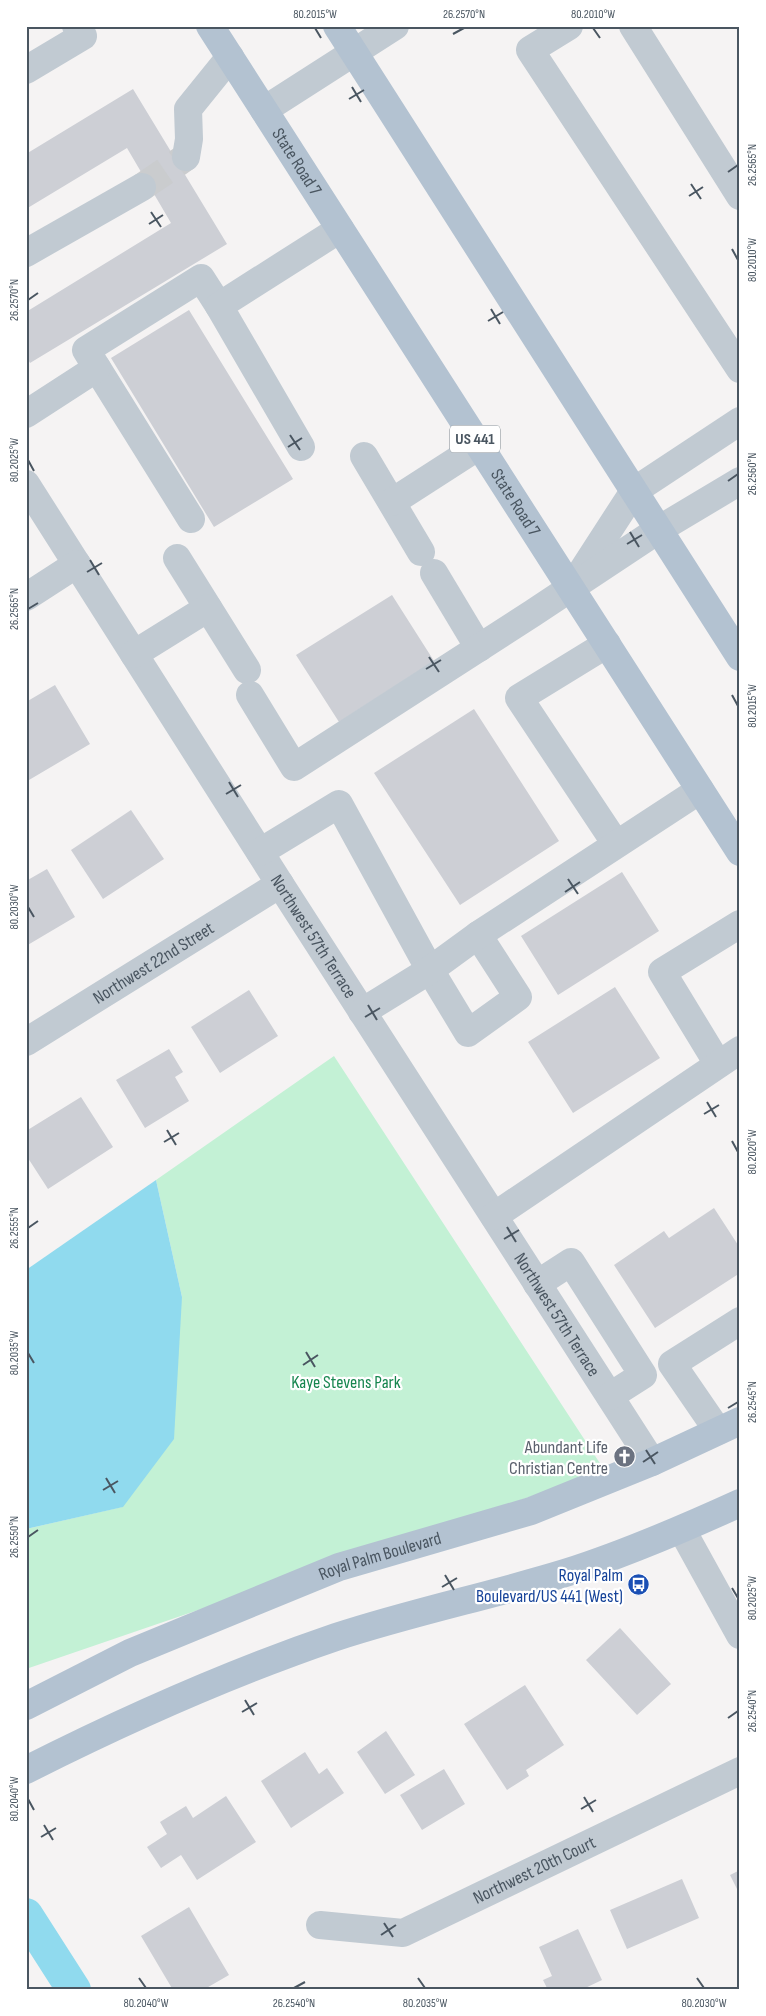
<svg xmlns="http://www.w3.org/2000/svg" width="766" height="2016" font-family="'Sofia Sans Condensed',sans-serif">
<style>
.green{fill:#c3f1d5}
.water{fill:#90daee}
.lines{fill:none;stroke-linecap:round;stroke-linejoin:round}
.canal{stroke:#90daee;stroke-width:34}
.building{fill:#cdcfd5}
.minor-tunnel{stroke:#caccce;stroke-width:28;stroke-dasharray:28 14;stroke-linecap:butt}
.minor{stroke:#c1cad2;stroke-width:28}
.major{stroke:#b3c2d1;stroke-width:28}
.ticks{fill:none;stroke:#4a5661;stroke-width:2}
.labels{text-anchor:middle;dominant-baseline:central;stroke-width:4.5;stroke-linejoin:round;paint-order:stroke}
.shield{fill:#fff;stroke:#808990;stroke-width:1}
.shield-label{font-size:16px;font-weight:bold;fill:#4a5661}
.street-label{font-size:18px;fill:#4a5661;stroke:#fff}
.park-label{font-size:18px;fill:#17864f;stroke:#fff}
.worship-label{font-size:18px;fill:#5b616d;stroke:#fff;text-anchor:end}
.transit-label{font-size:18px;fill:#164399;stroke:#fff;text-anchor:end}
.neatline{fill:none;stroke:#4a5661;stroke-width:2}
.ticks-label{font-size:12px;text-anchor:middle;fill:#4a5661}
</style>
<rect width="100%" height="100%" fill="#f5f3f3"/>
<path class="green" d="M334,1056l271,415 -579,198v-140l96,-22 60,-210 -26,-117z"/>
<path class="water" d="M156,1180l26,117 -8,142 -51,68 -97,22v-259z"/>
<g class="lines">
<path class="canal" d="M26,1915l48,75"/>
</g>
<path class="building" d="M133,89l94,155 -197,119 -4,-7v-44l145,-89 -44,-75 -101,61v-55z
M189,310l104,169 -79,48 -103,-169z
M392,595l42,66 -95,61 -43,-67z
M55,685l35,59 -61,36 -3,-5v-73z
M474,709l85,132 -99,64 -86,-132z
M131,810l33,49 -61,40 -32,-49z
M47,869l28,48 -49,29v-65z
M622,872l37,59 -101,64 -37,-59z
M615,987l45,71 -87,55 -45,-71z
M249,990l29,46 -58,37 -29,-46z
M169,1049l14,23 -8,5 14,24 -44,27 -29,-48z
M81,1097l32,50 -65,42 -22,-34v-24z
M714,1208l26,40v25l-85,55 -41,-63 50,-34 5,7z
M620,1628l51,56 -34,31 -51,-55z
M525,1685l39,60 -38,25 3,6 -22,14 -43,-66z
M386,1731l29,44 -30,19 -28,-42z
M305,1752l14,22 8,-6 17,25 -53,35 -30,-47z
M444,1769l21,35 -43,26 -22,-35z
M226,1796l30,46 -59,38 -16,-25 -20,13 -14,-21 20,-13 -7,-12 26,-16 7,12z
M740,1870v25l-10,-20z
M682,1879l17,39 -72,31 -17,-39z
M189,1907l40,68 -26,15h-30l-32,-54z
M578,1929l24,51 -21,10h-33l-5,-10 9,-4 -13,-29z"/>
<g class="lines">
<path class="minor-tunnel" d="M142,187l44,-30"/>
<g class="minor">
<path d="M569,26l-39,24 210,319"/>
<path d="M633,26l107,170"/>
<path d="M26,70l57,-34 -7,-10"/>
<path d="M264,110l131,-84"/>
<path d="M186,157l3,-18 -1,-30 42,-52"/>
<path d="M26,253l116,-66"/>
<path d="M97,368l94,151"/>
<path d="M26,414l71,-46 -11,-18 115,-72 18,28"/>
<path d="M301,447l-82,-141 121,-77"/>
<path d="M364,456l57,96"/>
<path id="s1" d="M26,484l254,400 372,578"/>
<path d="M392,502l87,-56"/>
<path d="M177,558l70,112"/>
<path d="M434,573l45,75"/>
<path d="M577,579l57,-88 106,-70"/>
<path d="M26,597l51,-33"/>
<path d="M607,644l-88,54 97,146"/>
<path d="M134,654l74,-46"/>
<path d="M250,695l44,72 239,-154 125,-83 82,-49"/>
<path d="M260,852l79,-48 91,166 38,63 50,-36 -40,-62"/>
<path d="M362,1012l68,-42 48,-35 222,-145"/>
<path id="s2" d="M26,1042l254,-158"/>
<path d="M718,1064l-56,-92 78,-48"/>
<path d="M494,1216l246,-166"/>
<path d="M537,1284l34,-22 72,113 -33,21"/>
<path d="M718,1431l-46,-67 68,-43"/>
<path d="M682,1530l58,105"/>
<path id="s3" d="M320,1925l83,8 337,-162"/>
</g>
<g class="major">
<path id="s4" d="M210,26l530,826"/>
<path d="M337,26l403,631"/>
<path id="s5" d="M26,1706l104,-53 209,-86 192,-56 121,-49 88,-41"/>
<path d="M26,1770c101,-51 204,-97 310,-133 76,-25 154,-41 229,-64 60,-19 118,-44 175,-70"/>
</g>
</g>
<path class="ticks" d="M315,28l6,10M593,28l7,10M453,34l11,-6M352,87l9,15M349,99l15,-9M728,172l10,-7M691,184l10,15M689,196l14,-9M151,212l10,15M149,224l14,-9M732,249l6,11M28,300l10,-7M491,309l9,15M488,321l15,-9M290,435l10,15M288,447l14,-9M28,460l6,11M728,481l10,-7M630,532l9,15M627,544l15,-9M90,560l9,15M87,572l15,-9M28,609l10,-6M429,657l10,15M426,669l15,-9M732,695l6,11M229,782l9,15M226,794l15,-9M568,879l10,15M565,892l15,-10M28,907l6,10M368,1005l9,15M365,1017l15,-9M707,1102l9,15M704,1114l15,-9M167,1130l9,15M732,1141l6,11M164,1142l15,-9M507,1227l9,15M28,1228l10,-7M504,1239l15,-9M306,1352l9,15M28,1353l6,10M303,1365l15,-10M728,1408l10,-6M646,1450l9,14M643,1462l15,-10M106,1478l9,15M103,1490l15,-9M28,1537l10,-7M445,1575l9,15M442,1587l15,-9M732,1588l6,10M245,1700l9,15M242,1712l15,-9M728,1718l10,-7M584,1797l9,15M28,1799l6,11M581,1809l15,-9M44,1825l9,15M41,1837l15,-9M384,1923l9,14M381,1935l15,-10M139,1978l7,10M418,1978l7,10M697,1978l7,10M294,1988l11,-6"/>
<defs>
<symbol id="church-disc" viewBox="-11 -11 22 22"><circle r="9.5" fill="#6b7280" stroke="#fff"/><path d="M-1.2-6h2.4v3.5h3.3v2.4h-3.3V6h-2.4V-.1h-3.3v-2.4h3.3Z" fill="#fff"/></symbol>
<symbol id="bus-disc" viewBox="-11 -11 22 22"><circle r="9.5" fill="#1a4fb4" stroke="#fff"/><path d="M-5-6H5V4H4V6H2V4H-2V6H-4V4H-5ZM-3.5-4V0h7V-4ZM-3.5 1.2v1.5H-2V1.2ZM2 1.2v1.5H3.5V1.2Z" fill="#fff"/></symbol>
</defs>
<g fill-rule="evenodd">
<use href="#church-disc" x="612" y="1444" width="25" height="25"/>
<use href="#bus-disc" x="626" y="1572" width="25" height="25"/>
</g>
<g class="labels">
<rect class="shield" x="450" y="425.5" width="50" height="27" rx="4"/>
<g class="shield-label">
<text x="475" y="439">US 441</text>
</g>
<g class="street-label">
<text stroke="none"><textPath href="#s4" startOffset="161">State Road 7</textPath></text>
<text stroke="none"><textPath href="#s4" startOffset="566">State Road 7</textPath></text>
<text stroke="none"><textPath href="#s1" startOffset="536">Northwest 57th Terrace</textPath></text>
<text stroke="none"><textPath href="#s2" startOffset="150">Northwest 22nd Street</textPath></text>
<text stroke="none"><textPath href="#s1" startOffset="986">Northwest 57th Terrace</textPath></text>
<text stroke="none"><textPath href="#s5" startOffset="385">Royal Palm Boulevard</textPath></text>
<text stroke="none"><textPath href="#s3" startOffset="229">Northwest 20th Court</textPath></text>
</g>
<g class="park-label">
<text x="346" y="1382">Kaye Stevens Park</text>
</g>
<g class="worship-label">
<text x="608" y="1447">Abundant Life<tspan x="608" dy="21">Christian Centre</tspan></text>
</g>
<g class="transit-label">
<text x="623" y="1575">Royal Palm<tspan x="623" dy="21">Boulevard/US 441 (West)</tspan></text>
</g>
</g>
<rect width="766" height="2016" fill="none" stroke="#ffffff" stroke-width="55"/>
<rect x="28" y="28" width="710" height="1960" class="neatline"/>
<g class="ticks-label">
<text x="315" y="18">80.2015°W</text>
<text x="464" y="18">26.2570°N</text>
<text x="593" y="18">80.2010°W</text>
<text transform="translate(752 165) rotate(-90)" y="4">26.2565°N</text>
<text transform="translate(752 260) rotate(-90)" y="4">80.2010°W</text>
<text transform="translate(14 300) rotate(-90)" y="4">26.2570°N</text>
<text transform="translate(14 460) rotate(-90)" y="4">80.2025°W</text>
<text transform="translate(752 474) rotate(-90)" y="4">26.2560°N</text>
<text transform="translate(14 609) rotate(-90)" y="4">26.2565°N</text>
<text transform="translate(752 706) rotate(-90)" y="4">80.2015°W</text>
<text transform="translate(14 907) rotate(-90)" y="4">80.2030°W</text>
<text transform="translate(752 1152) rotate(-90)" y="4">80.2020°W</text>
<text transform="translate(14 1228) rotate(-90)" y="4">26.2555°N</text>
<text transform="translate(14 1353) rotate(-90)" y="4">80.2035°W</text>
<text transform="translate(752 1402) rotate(-90)" y="4">26.2545°N</text>
<text transform="translate(14 1537) rotate(-90)" y="4">26.2550°N</text>
<text transform="translate(752 1598) rotate(-90)" y="4">80.2025°W</text>
<text transform="translate(752 1711) rotate(-90)" y="4">26.2540°N</text>
<text transform="translate(14 1799) rotate(-90)" y="4">80.2040°W</text>
<text x="146" y="2007">80.2040°W</text>
<text x="294" y="2007">26.2540°N</text>
<text x="425" y="2007">80.2035°W</text>
<text x="704" y="2007">80.2030°W</text>
</g>
</svg>
